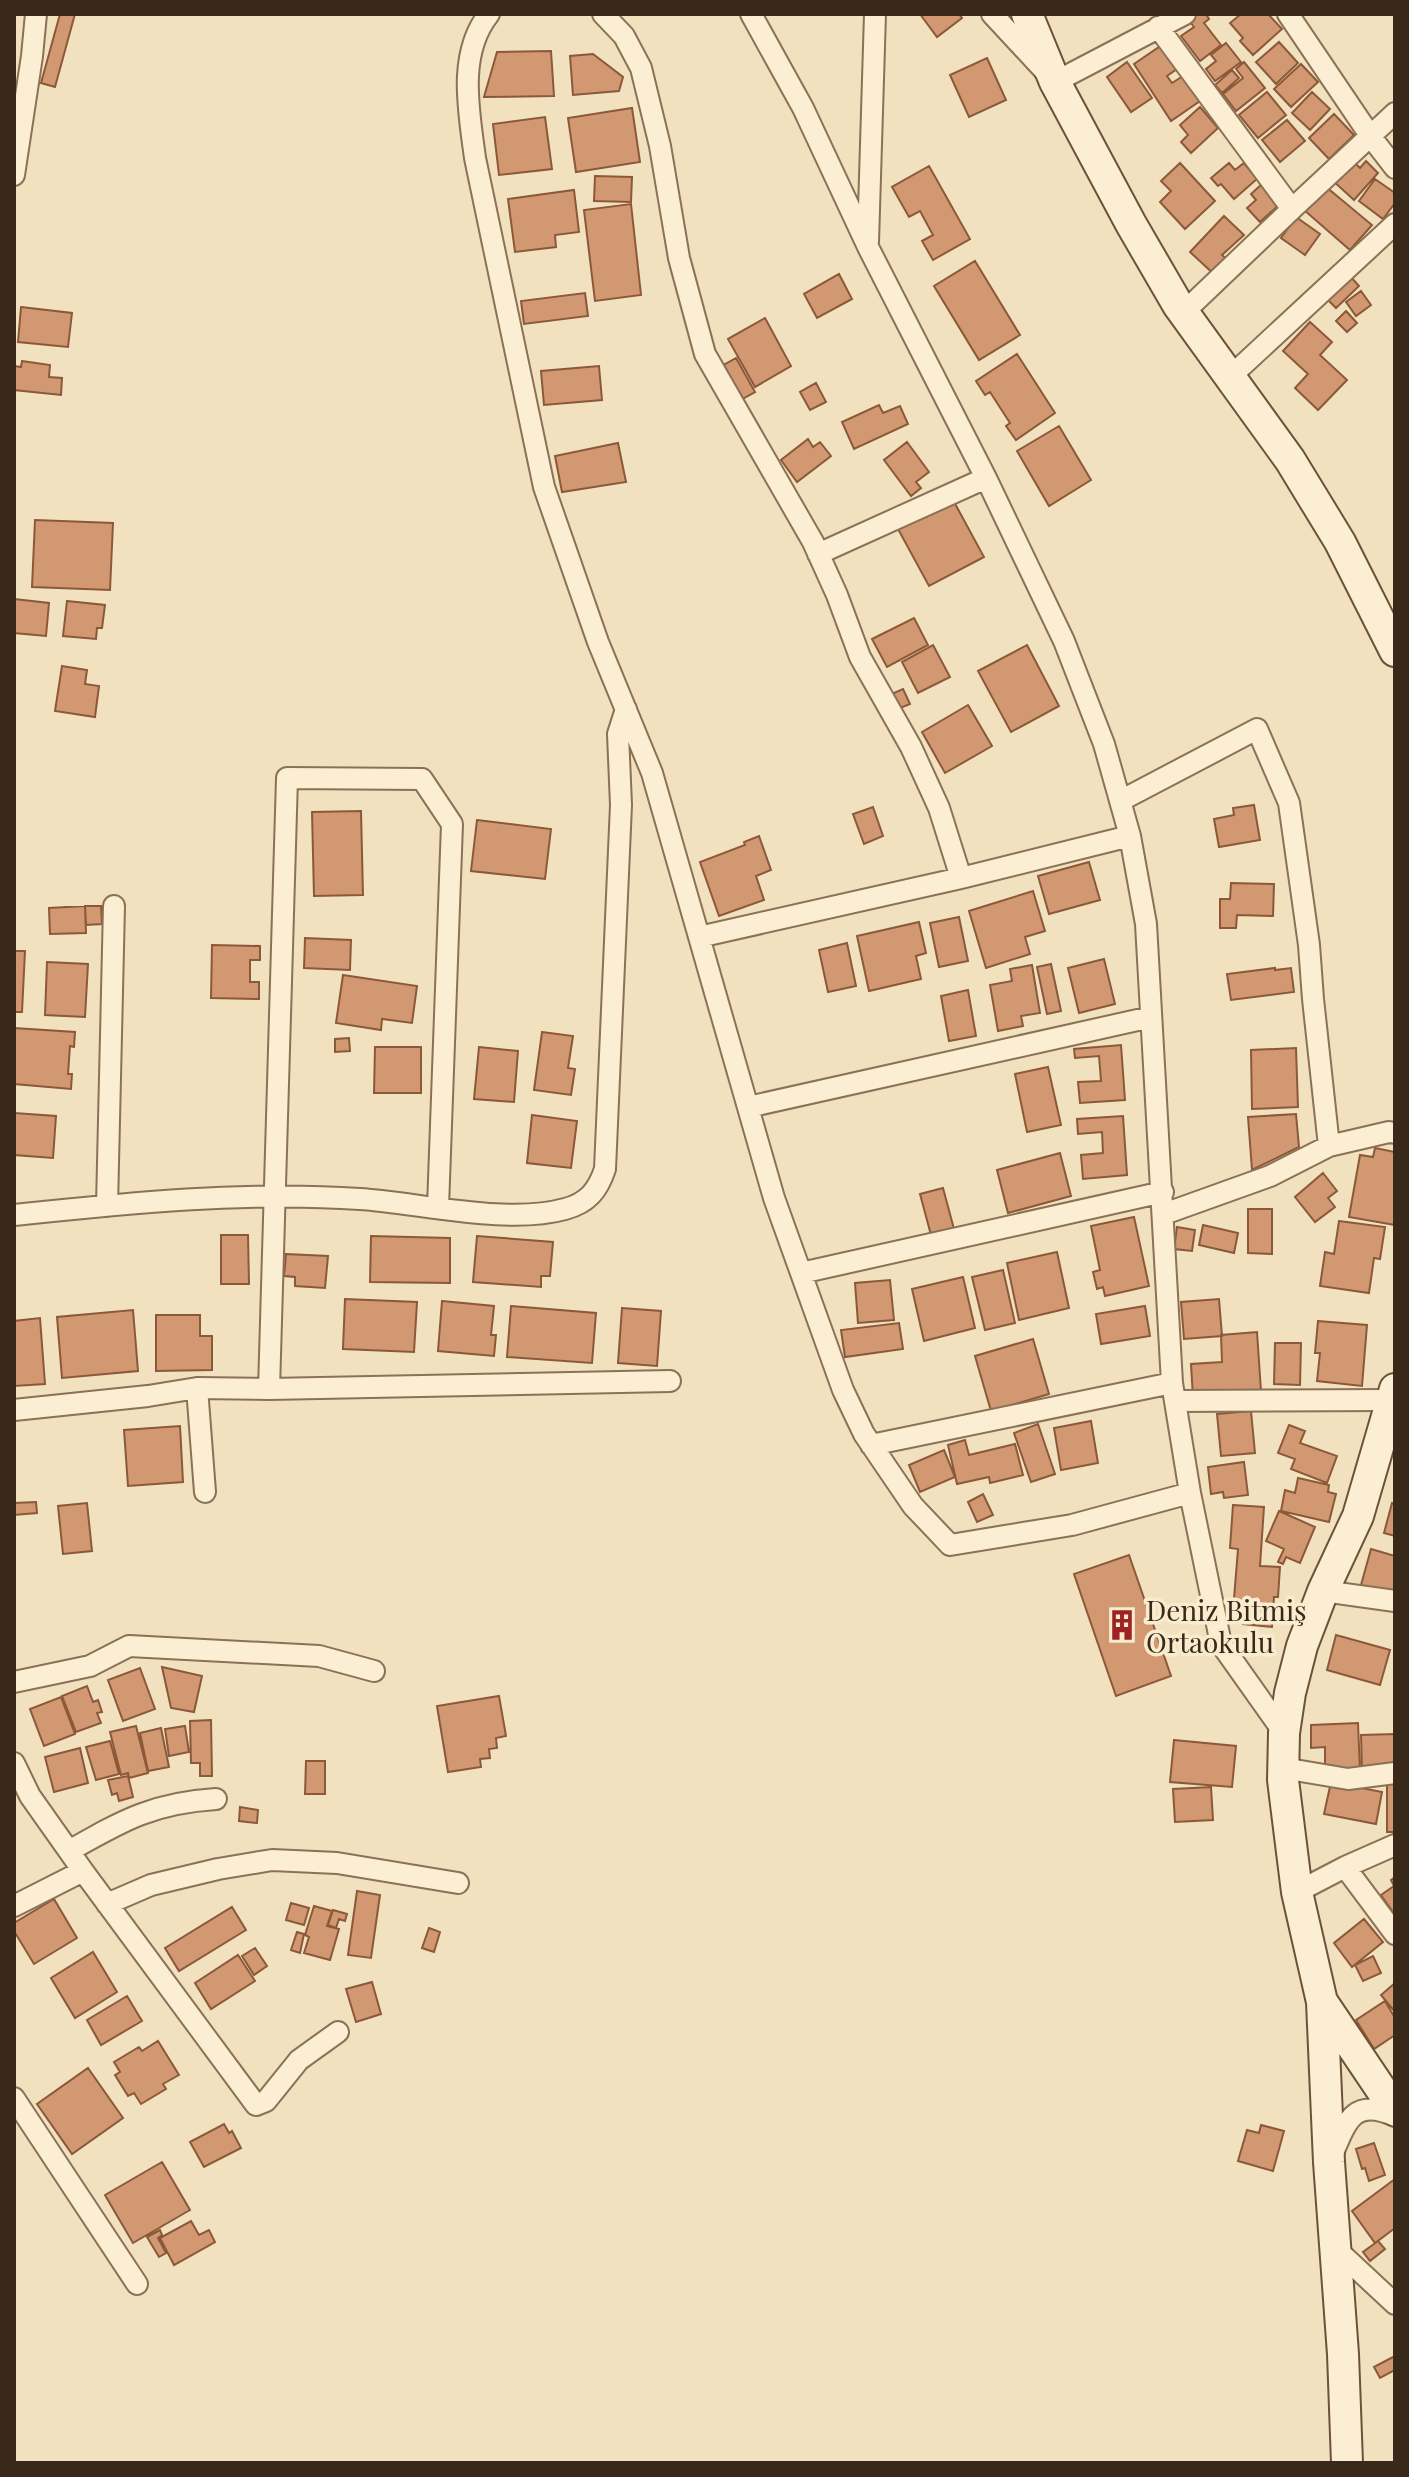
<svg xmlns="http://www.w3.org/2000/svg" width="1409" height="2477" font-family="'Playfair Display',serif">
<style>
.building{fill:#d29871;stroke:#8b593a;stroke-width:2}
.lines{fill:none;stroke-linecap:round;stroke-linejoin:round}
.street-casing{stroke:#8b7156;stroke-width:24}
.secondary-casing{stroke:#6c5239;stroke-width:34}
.street{stroke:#fbeed2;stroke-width:20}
.secondary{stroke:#fbeed2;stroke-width:30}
.labels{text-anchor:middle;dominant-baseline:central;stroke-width:7;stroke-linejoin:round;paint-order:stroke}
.poi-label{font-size:28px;fill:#39291b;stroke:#f8ebce;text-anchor:start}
</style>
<rect width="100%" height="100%" fill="#f1e1be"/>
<path class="building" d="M60,14h15l-20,73 -14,-4z
M920,14h39l3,4 -25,19z
M1192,14h14l3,5 -5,4 17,22 -21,16 -19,-25 13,-9 -7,-9z
M1241,14h27l14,15 -29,26 -13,-14 3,-3 -13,-15z
M1279,42l19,21 -22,21 -20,-22z
M1226,43l15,19 -26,19 -9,-12 10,-8 -5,-6z
M1162,45l15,24 -10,7 5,7 11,-7 17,25 -29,20 -37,-57z
M551,51l3,45 -70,1 13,-45z
M593,54l30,23 -4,14 -46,4 -3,-39z
M987,58l19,42 -37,17 -19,-42z
M1127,62l25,36 -21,14 -24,-35z
M1244,62l21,26 -29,23 -13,-17 20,-16 -7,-9z
M1301,64l17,18 -27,25 -17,-18z
M1232,70l7,8 -17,15 -7,-8z
M1267,92l19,23 -28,23 -19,-23z
M1312,92l18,17 -20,21 -18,-17z
M1200,107l18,21 -27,25 -10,-11 7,-7 -8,-10z
M632,108l8,54 -64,10 -8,-54z
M1334,114l20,21 -25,24 -20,-21z
M545,117l7,52 -53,6 -6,-51z
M1287,120l18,21 -25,21 -18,-22z
M1350,158l10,10 6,-7 12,12 -24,27 -23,-21z
M1180,163l35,38 -30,28 -25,-27 11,-11 -10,-10z
M1229,163l6,7 9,-7 13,16 -23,20 -13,-15 -3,2 -7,-8z
M929,166l41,73 -37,21 -11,-19 11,-6 -13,-24 -11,6 -17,-30z
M595,176l37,1 -1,25 -37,-1z
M1375,179l20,14v10l-12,16 -24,-18z
M1262,184l18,20 -20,18 -13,-14 9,-8 -5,-6z
M1325,186l47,39 -22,25 -46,-40z
M574,190l5,42 -24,3 1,12 -41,5 -7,-53z
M631,204l10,91 -46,6 -11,-91z
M1224,216l20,19 -22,20 7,6 -13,15 -26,-24z
M1296,217l24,17 -15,21 -24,-17z
M975,261l45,74 -41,25 -45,-74z
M839,274l13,25 -35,19 -13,-24z
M1350,276l9,10 -23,22 -10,-10z
M1361,291l10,14 -15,11 -10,-14z
M585,293l3,23 -64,8 -3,-23z
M21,307l51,6 -4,34 -50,-5z
M1346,311l11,12 -10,9 -11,-11z
M765,318l26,48 -36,21 -27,-48z
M1310,322l22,20 -12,13 27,25 -29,30 -23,-22 13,-14 -25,-23z
M1017,354l38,59 -39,27 -10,-14 4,-3 -20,-31 -5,3 -9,-14z
M736,358l19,34 -16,9 -19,-34z
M22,361l28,4 -1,12 13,1 -1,17 -47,-5v-24l7,1z
M599,366l3,34 -58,5 -3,-34z
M816,383l10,19 -16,8 -10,-18z
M879,405l4,8 17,-7 8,18 -54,25 -12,-27z
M1059,426l32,54 -42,26 -32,-55z
M808,439l5,8 7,-5 11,14 -34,26 -16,-22z
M907,442l22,30 -13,10 5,6 -10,8 -27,-36z
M618,443l8,39 -64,10 -7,-36z
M953,500l31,57 -55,29 -31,-57z
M35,520l78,3 -3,67 -78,-3z
M14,599l35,4 -3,33 -32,-3z
M67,601l38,4 -3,23h-5l-1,11 -33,-3z
M914,618l14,27 -41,22 -15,-28z
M933,645l17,32 -32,16 -16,-31z
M1027,645l32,61 -48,26 -33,-61z
M62,666l25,4 -2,14 14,2 -4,31 -40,-6z
M903,689l7,15 -17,7 -6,-15z
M968,705l24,41 -47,27 -23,-41z
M1254,805l6,35 -41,7 -5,-28 20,-4 -1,-7z
M873,807l10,29 -19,8 -11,-30z
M361,811l2,84 -49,1 -2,-84z
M477,820l74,9 -6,50 -74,-8z
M759,836l12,34 -15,6 8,24 -45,16 -19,-54 45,-17 -1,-3z
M1089,862l11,38 -51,14 -11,-38z
M1231,883l43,1 -1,32 -36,-1 -1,13h-16v-29h10z
M1033,891l12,40 -20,6 5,17 -44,14 -17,-57z
M85,906h16l1,18 -16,1z
M85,906l1,27 -36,1 -1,-26z
M959,917l9,44 -29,6 -9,-44z
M919,922l7,31 -10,3 5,23 -52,12 -12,-55z
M305,938l46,2 -1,30 -46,-2z
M847,943l9,43 -28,6 -9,-42z
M212,945l48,1v14h-10v22h9v17l-48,-1z
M14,951h11l-3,61h-8z
M1104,959l11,45 -36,9 -11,-45z
M47,962l41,2 -3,53 -40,-2z
M1051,964l10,47 -14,3 -10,-47z
M1032,965l8,48 -19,3 2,10 -25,5 -8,-46 22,-4 -2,-12z
M1275,968v2l16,-2 3,24 -63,8 -4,-26z
M343,975l74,11 -5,37 -30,-4 -1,11 -45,-7z
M968,990l8,46 -27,5 -8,-45z
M14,1028l61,4 -1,15 -4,-1 -2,28h4l-1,15 -57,-5z
M542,1032l31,4 -5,32 7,1 -4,26 -37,-5z
M349,1038l1,13 -15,1v-13z
M1121,1045l4,55 -45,3 -2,-21 23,-1 -2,-25 -24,2 -1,-9z
M375,1047h46v46h-47z
M479,1047l39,4 -4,51 -40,-3z
M1296,1048l2,59 -46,2 -1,-59z
M1048,1067l13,58 -34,7 -12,-58z
M14,1113l42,3 -3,42 -39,-3z
M1296,1114l3,33 -47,23 -4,-53z
M532,1115l45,6 -6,47 -44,-5z
M1123,1116l4,59 -44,4 -2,-24 22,-2 -1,-21 -24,2 -1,-15z
M1375,1148l20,4v73l-46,-8 11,-62 13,2z
M1060,1153l11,43 -63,17 -11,-43z
M1323,1173l14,18 -9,7 7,9 -20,15 -20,-25z
M943,1188l11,41 -23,6 -11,-41z
M1248,1209h24v45l-24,-1z
M1134,1217l15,69 -44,10 -2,-9 -6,2 -4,-17 7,-2 -9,-44z
M1339,1221l46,6 -5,32 -6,-1 -5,35 -49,-7 5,-34 9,2z
M1203,1225l35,8 -4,20 -35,-8z
M1177,1227l18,3 -3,21 -18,-2z
M221,1235h27l1,49h-28z
M371,1236l79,2v45l-80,-1z
M477,1236l76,6 -3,34h-9v11l-68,-5z
M1057,1252l12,56 -50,12 -12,-57z
M286,1254l42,2 -3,32 -30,-2v-9l-11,-1z
M1003,1270l12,53 -30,7 -13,-53z
M963,1277l12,51 -51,13 -12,-52z
M890,1280l4,40 -36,3 -3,-40z
M345,1299l72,3 -3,50 -71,-3z
M1219,1299l3,37 -38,3 -3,-37z
M442,1301l52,5 -3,29h5l-2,21 -56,-5z
M511,1306l85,7 -4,50 -85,-6z
M1145,1306l5,30 -49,8 -5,-30z
M622,1308l39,3 -4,55 -39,-3z
M133,1310l5,61 -76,7 -5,-61z
M156,1315h44v21h12v34l-56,1z
M40,1318l5,66 -31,2v-65z
M1318,1321l49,4 -5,61 -45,-5 3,-28h-5z
M899,1323l4,26 -58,8 -4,-27z
M1257,1332l4,59 -68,7 -2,-34 31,-2 -1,-27z
M1033,1339l16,55 -58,17 -16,-55z
M1275,1343h26l-1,42 -26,-1z
M1251,1411l4,42 -34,3 -4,-42z
M1091,1421l7,42 -37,7 -7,-42z
M1038,1424l17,50 -24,8 -17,-49z
M1289,1425l16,6 -5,12 37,13 -10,27 -36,-14 4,-10 -17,-6z
M180,1426l3,56 -55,4 -4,-56z
M965,1440l4,15 46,-11 8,31 -33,8 -1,-6 -32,7 -9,-39z
M944,1450l11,27 -35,15 -11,-27z
M1244,1462l4,33 -24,3 -1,-6 -12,2 -3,-27z
M1298,1478l31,7 -1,7 8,2 -7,28 -48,-11 4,-21 10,3z
M983,1494l10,21 -16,7 -9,-20z
M36,1502l1,11 -23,2v-12z
M87,1503l5,48 -29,3 -5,-48z
M1392,1503l3,1v32l-11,-3z
M1233,1505l31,2 -4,59 20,1 -2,30h-4l-2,30 -29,-3 1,-12 -11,-1 5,-62 -8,-1z
M1279,1511l36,16 -15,36 -14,-6 -3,7 -5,-2 6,-13 -18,-8z
M1371,1549l24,7v38l-34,-9z
M1129,1555l42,121 -55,20 -42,-122z
M1336,1635l54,15 -10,35 -53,-15z
M162,1667l40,9 -8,36 -23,-4z
M140,1668l15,41 -32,12 -15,-41z
M87,1686l6,16 5,-2 4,12 -5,1 4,10 -25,9 -14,-36z
M499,1696l7,40 -10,2 1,10 -8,1 1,9 -10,1 1,8 -33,5 -11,-66z
M61,1697l14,37 -31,12 -14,-37z
M211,1720l1,56h-12v-13h-9l-1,-42z
M1358,1723l2,47 -35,1v-24l-14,1v-23z
M136,1726l12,47 -19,5 -1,-5 -7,2 -11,-43z
M185,1726l4,26 -20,4 -4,-27z
M161,1728l8,39 -21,4 -8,-38z
M1395,1734v35l-33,1 -1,-35z
M1174,1740l62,6 -4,41 -62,-5z
M110,1741l9,33 -23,6 -10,-33z
M80,1748l8,35 -34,9 -9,-35z
M306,1761h19v33h-20z
M128,1776l5,21 -14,4 -2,-8 -5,2 -4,-15z
M1387,1779h8v53h-8z
M1331,1782l51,10 -6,32 -52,-10z
M1211,1787l2,33 -38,2 -2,-33z
M240,1807l18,3 -1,13 -18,-2z
M1395,1877v38l-14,-20 13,-9 -3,-6z
M357,1891l23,4 -9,63 -23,-3z
M54,1899l23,39 -43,26 -20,-33v-8z
M291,1903l18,5 -5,17 -18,-5z
M314,1906l18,5 -5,15 12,3 -9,31 -26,-7 5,-16 -4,-2z
M232,1907l14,23 -67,41 -14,-23z
M333,1910l14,4 -2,7 -6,-2 -3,9 -8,-3z
M1364,1919l19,23 -31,25 -18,-24z
M429,1928l11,4 -6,20 -12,-4z
M297,1932l7,2 -4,19 -9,-3z
M255,1948l12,18 -13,9 -12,-19z
M93,1952l24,40 -42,26 -24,-40z
M238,1955l17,26 -44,28 -16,-26z
M1373,1956l8,17 -18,8 -8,-16z
M372,1982l9,32 -25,8 -10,-33z
M1395,1983v29l-14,-17z
M127,1996l15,25 -41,24 -14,-25z
M1385,2001l10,17v17l-21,14 -18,-29z
M158,2041l21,34 -16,9 3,5 -25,15 -7,-11 -6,3 -13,-21 5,-3 -6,-10 25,-15 3,4z
M88,2068l35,50 -51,36 -35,-50z
M224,2124l5,9 3,-2 9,17 -37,19 -14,-25z
M1261,2125l23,6 -11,40 -35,-10 9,-31 12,3z
M1374,2143l11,32 -16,6 -4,-13 -3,1 -6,-20z
M162,2162l28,48 -57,33 -28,-48z
M1395,2179v49l-20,15 -23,-32z
M191,2221l8,14 10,-5 6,12 -41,23 -14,-27z
M160,2230l2,5 -4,3 8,15 -7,4 -12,-20z
M1378,2241l7,8 -15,12 -7,-9z
M1395,2356v14l-15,8 -6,-11z"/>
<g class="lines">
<defs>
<path id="street" d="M489,14c-32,40 -20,98 -14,144l69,329 54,155 54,131 122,425 69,192 21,44 49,72 37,39 122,-20 118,-32
M603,14l21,22 17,32 19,78 19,112 26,96 108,188 24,53 23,62 51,90 28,61 22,70
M751,14l52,94 65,139 118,231 78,163 40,103 26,92 16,88 26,459 18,110 31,151 63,89
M992,14l63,68 130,-68
M1288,14l83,123 24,31
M1158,27l134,182 -108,103
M14,175l18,-119 4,-42
M1292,209l103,-96
M868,242l7,-228
M1231,376l164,-152
M818,554l168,-76
M1120,801l137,-72 32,74 20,142 4,54 16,147
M699,937l262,-59 169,-42
M748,1107l403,-90
M107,1206l7,-300
M1164,1214l106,-38 59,-30 60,-14 6,1
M14,1215c115,-12 230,-24 346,-16 60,4 148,26 205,10 23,-6 33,-19 40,-40l16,-364 -3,-71 8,-25
M801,1273l362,-81
M197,1388l8,104
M269,1389l18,-611 135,1 30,45 -14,383
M1177,1401l215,-1
M14,1410l134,-14 49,-8 72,1 401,-8
M871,1445l301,-62
M1323,1591l72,10
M14,1682l76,-16 39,-20 190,10 55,15
M14,1763l16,33 53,75 173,234 10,-4 33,-41 39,-28
M1283,1768l65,11 47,-6
M69,1851c53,-30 83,-48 147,-52
M1345,1867l50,67
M1297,1892l48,-25 50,-22
M107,1904l44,-19 67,-16 54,-9 65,3 121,20
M14,1906l69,-35
M14,2098l123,186
M1333,2153c14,-34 22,-55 62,-37
M1336,2249l59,55"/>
<path id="secondary" d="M1027,14l28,68 76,142 47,81 112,155 50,82 55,109
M1323,2003l72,107
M1347,2463l-4,-109 -14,-192 -7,-160 -25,-110 -14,-112 1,-47 6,-40 12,-47 21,-55 35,-75 37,-127"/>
</defs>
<use href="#street" class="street-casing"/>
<use href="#secondary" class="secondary-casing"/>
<use href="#street" class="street"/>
<use href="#secondary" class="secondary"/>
</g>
<defs>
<symbol id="building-bare" viewBox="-9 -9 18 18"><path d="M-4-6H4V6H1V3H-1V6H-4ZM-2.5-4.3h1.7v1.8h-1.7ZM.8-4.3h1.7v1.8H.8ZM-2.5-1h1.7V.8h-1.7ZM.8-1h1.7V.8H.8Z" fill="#9e2124" stroke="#f8ebce" stroke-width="2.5" paint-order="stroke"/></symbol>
</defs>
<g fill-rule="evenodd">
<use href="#building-bare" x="1100" y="1603" width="44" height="44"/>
</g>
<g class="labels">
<g class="poi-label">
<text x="1146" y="1609">Deniz Bitmiş<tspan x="1146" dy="32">Ortaokulu</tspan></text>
</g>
</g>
<rect width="1409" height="2477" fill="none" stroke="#39291b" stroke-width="32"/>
</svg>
